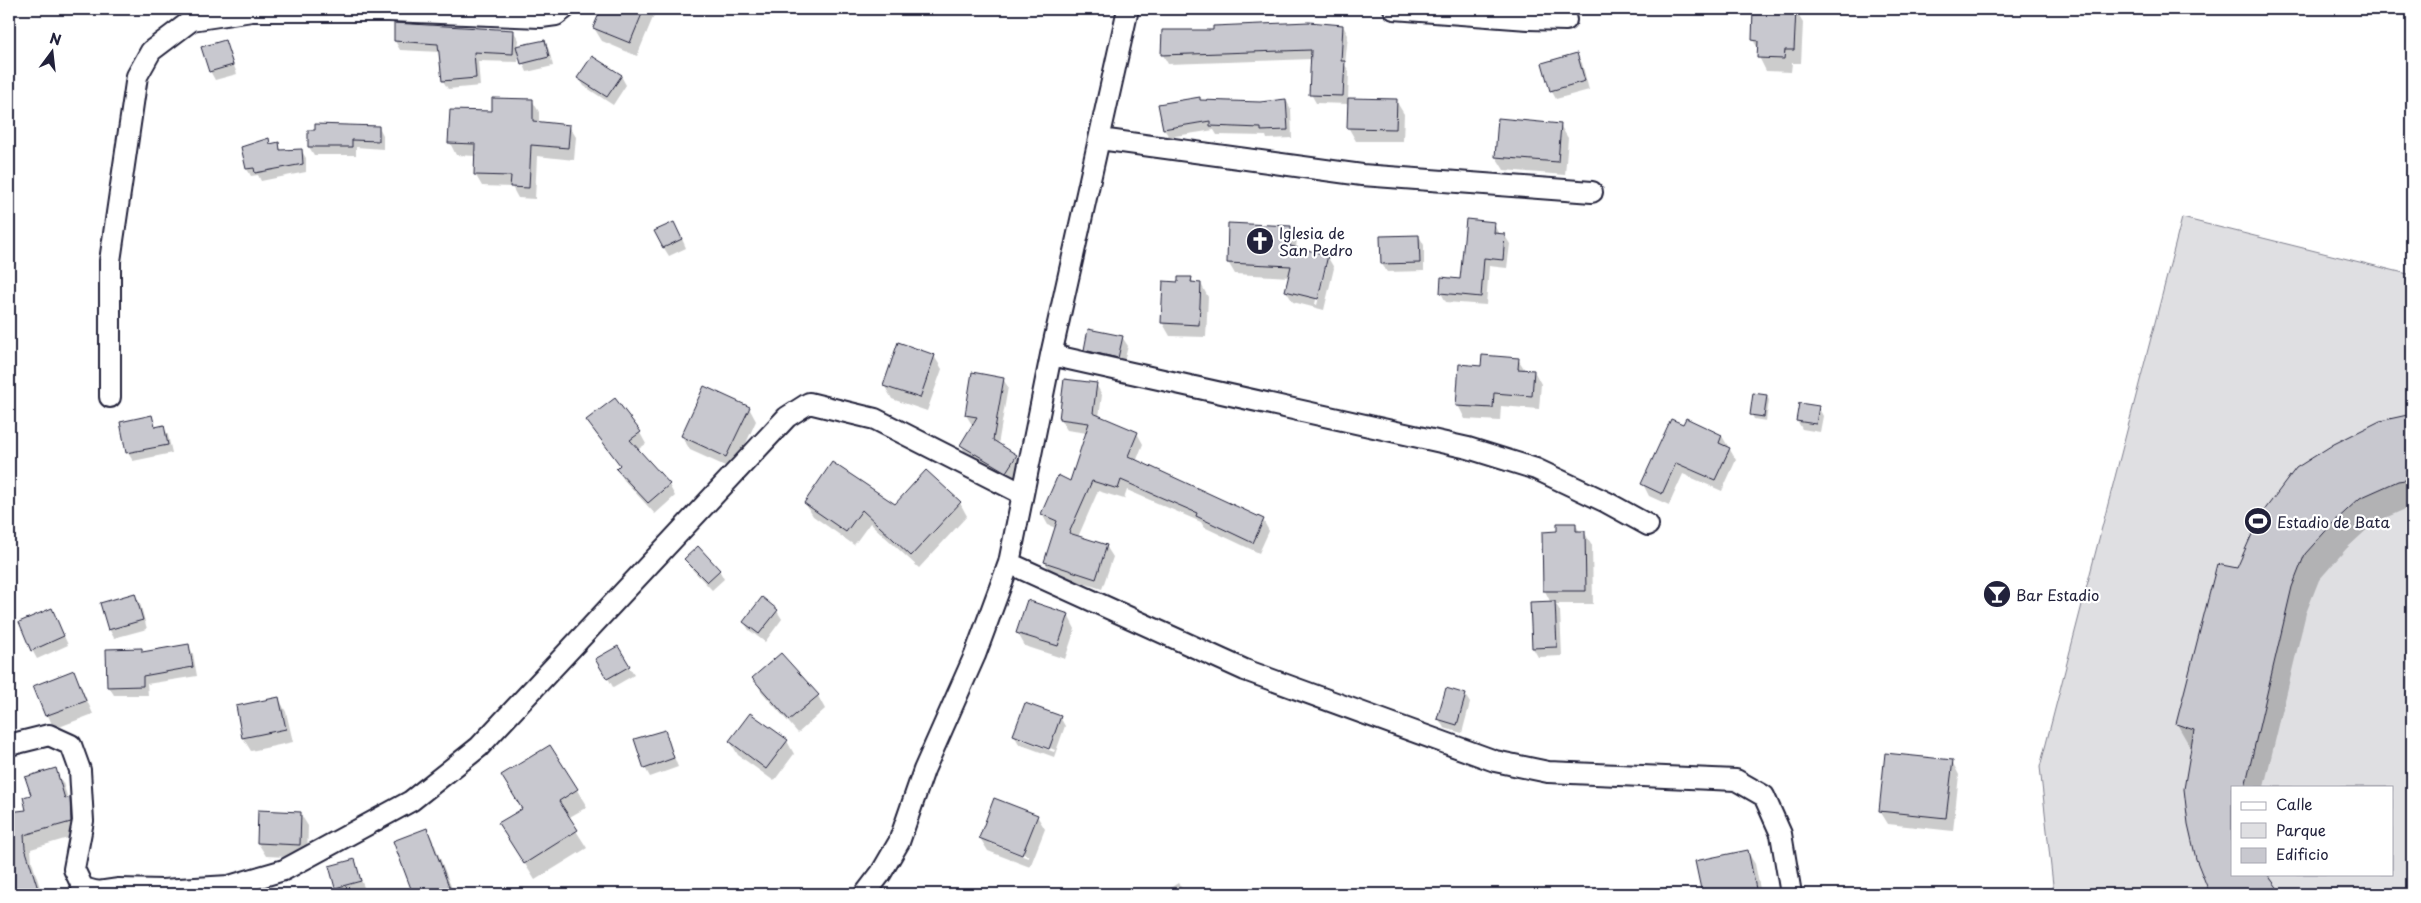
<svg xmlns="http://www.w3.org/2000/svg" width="2421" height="903" font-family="'Playpen Sans',sans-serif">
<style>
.green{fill:#dfdfe2;stroke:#80808e;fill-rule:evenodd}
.shadow{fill:#0003;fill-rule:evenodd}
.building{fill:#c8c8cf;stroke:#22223b}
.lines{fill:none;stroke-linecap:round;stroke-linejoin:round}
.minor-casing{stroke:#22223b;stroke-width:24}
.minor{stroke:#fff;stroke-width:20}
.labels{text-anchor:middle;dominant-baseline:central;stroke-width:4.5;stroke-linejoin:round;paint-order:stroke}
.poi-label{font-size:15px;fill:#22223b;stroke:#fff;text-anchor:start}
</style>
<rect width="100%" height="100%" fill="#fff"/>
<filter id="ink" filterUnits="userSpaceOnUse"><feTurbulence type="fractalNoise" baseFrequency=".02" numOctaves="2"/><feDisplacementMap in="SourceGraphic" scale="10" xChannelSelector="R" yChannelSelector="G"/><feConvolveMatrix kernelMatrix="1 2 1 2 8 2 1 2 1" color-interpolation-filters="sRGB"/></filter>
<g filter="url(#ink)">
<path class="green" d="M2182,218l230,57v619h-358l-14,-127zM2232,787h160v87h-160z"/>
<path class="shadow" d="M602,9h49l3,6 -17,41 -35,-15 -8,-13z
M1754,9l41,1 8,13 -2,40h-9l-1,9 -25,-1 -7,-14v-7l-6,-10z
M1343,26l5,9 -3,30 4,6 -1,28 48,2 8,13 -1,27h-47l-8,-14 1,-23 -33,-1 -5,-9 1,-35 -144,5 -5,-9 52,-24z
M514,32l5,8 -1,7 26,-6 5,9 4,16 -26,6 -9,-21v11l-40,-1 2,25 -32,3 -5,-8 -3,-29 -40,-2 -5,-9z
M225,41l12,33 -22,6 -5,-9z
M1577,55l5,8 7,27 -33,9 -5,-9z
M621,76l5,9 -13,20 -29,-19 -5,-8z
M1199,98l2,3 59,2 26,-3 5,9 1,29 -25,1 -1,-3 -49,-1 -3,-5 -45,7 -5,-8z
M532,100l7,12v11l30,3 7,11 -2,23 -37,-4 -2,43 -17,-1 -6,-11 -30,-1 -7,-12 1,-18 -20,-1 -6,-12 1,-32 42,2z
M1560,125l8,13 -3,37 -61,-5 -8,-13z
M379,127l4,8v14l-27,-2v8h-42l-5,-8z
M268,140l3,5 7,-1 4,7 19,-1 5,8v14l-45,9 -3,-6 -7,1 -4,-7z
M1494,224l5,11 6,1 5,8 -3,24 -18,-2 -3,39 -40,-3 -5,-9 1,-14 19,1z
M1290,227l7,12 -1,10 31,7 7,12 -10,42 -31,-8 -7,-11 4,-14 -55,-3 -7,-12zM1325,264h2l-10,41 -2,-1z
M679,232l7,16 -17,8 -5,-8z
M1419,236l5,9v26l-37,1 -5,-8z
M1191,278l3,6h7l7,13 -2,40 -36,-1 -8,-14 17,-39z
M1122,337l6,9 -5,20 -33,-7 -5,-9z
M934,356l8,13 -15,42 -35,-12 -8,-14z
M1518,359l7,11 9,1 7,13 -2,25 -38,-3 -1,15 -35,-2 -7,-14 24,-38z
M1003,379l5,8 -10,58 18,10 5,9 -9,16 -46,-26 -5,-9 13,-21 -3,-1 -5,-8z
M1096,384l6,11 -3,22 38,16 6,11 -7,18 127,58 6,11 -10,22 -55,-26 -3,-5 -74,-32 -3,9 -26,-8 -20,46 28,9 7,11 -11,32 -51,-16 -6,-11 11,-34 -8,-3 -6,-11 29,-32 16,-49 -20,-3 -7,-11z
M1767,396l2,4 -3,21 -12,-2 -2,-4z
M1818,407l5,9 -3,16 -18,-3 -5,-9z
M749,408l7,13 -22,49 -44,-20 -8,-14z
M2412,415v91l-38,17 -27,25 -28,32 -13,33 -42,174h-32v87h37l11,20h-69l-14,-36 -5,-108 -15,-26 60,-155 144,-147z
M152,417l5,11 6,-2 5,9 4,18 -39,8 -5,-8 -7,-30z
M1672,421l50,15 14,24 -14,31 -39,-17 -14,31 -20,-9 -6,-12z
M594,431l46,2 6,11 -9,6 32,35 6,11 -20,18 -31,-34 -6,-11 3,-3z
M805,503l90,3 65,-3 7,13 -48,52 -49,-45 -16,22 -41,-29z
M1575,524l5,8h4l8,13 1,59h-37l4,7 2,45 -24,1 -5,-9 18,-45 -6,-12 13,-58z
M686,559l33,11 5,9 -12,11 -21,-22z
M135,595l5,8 7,26 -33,9 -5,-9z
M777,611l5,8 -17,23 -16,-12 -5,-8z
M1068,615l7,14 -10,30 -40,-13 -8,-14z
M56,618l12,27 -31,14 -5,-9z
M188,645l5,9 4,22 -50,8 1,11h-34l-5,-8 33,-38 2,4z
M617,648l17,27 -21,12 -16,-28z
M74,671l19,43 -39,15 -19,-43z
M754,679l64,17 7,13 -27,24 -36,-41z
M1465,695l5,8 -8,30 -18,-5 -5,-9z
M279,699l7,13 7,30 -42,9 -8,-13z
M1060,717l5,9 -11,31 -35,-13 -5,-9zM1020,736l35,14 -1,2 -34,-13z
M664,731l14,36 -28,10 -5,-9z
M730,741h57l7,13 -20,27 -36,-26z
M1952,761l7,14 -6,56 -65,-7 -8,-13z
M55,770l8,13 5,16 9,13 1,23 -47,14 1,13 10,32h-33v-81l19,-2 4,-15z
M577,790l10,17 -19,11 19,30 -52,32 -35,-56z
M300,813l8,13 -1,32 -41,-2 -8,-13z
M1037,816l8,13 -15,38 -42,-16 -8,-13zM989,841l40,15 -1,2 -39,-15z
M427,829l7,14 20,51h-40l-20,-52z
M1747,851l8,13 6,30h-57l-7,-32z
M354,861l11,29 -25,4 -9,-27z
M1178,883l8,11h-25z"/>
<path class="building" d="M601,9h43l-14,34 -37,-15z
M1753,9h43l-2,41h-9l-1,9 -27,-1 1,-17 -6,-1z
M1309,22l34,3 -2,36h4l-2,35 -34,-1 2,-45 -150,5 1,-25h51v-4z
M394,23l120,7 -1,24 -39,-2 2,26 -34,3 -4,-37 -44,-3z
M225,40l8,25 -24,7 -8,-25z
M545,40l4,17 -28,7 -5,-18z
M1577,53l8,28 -35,10 -8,-28z
M592,56l30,19 -15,22 -30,-19z
M1200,97v3l60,2 26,-3 2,31 -27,1v-3l-51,-2v-5l-47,8 -5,-25z
M492,98l41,1v22l37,4 -2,23 -37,-3 -2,43 -19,-1 1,-11 -37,-1 1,-31 -27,-1 2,-33 42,1z
M1348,98l49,1 -1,30 -49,-1z
M1498,118l63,6 -3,38 -63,-5z
M315,124l64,2v15l-27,-1v7h-44v-17h7z
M269,138l1,6 9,-2 1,8 22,-1 1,15 -48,9 -1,-5 -8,1 -5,-22z
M1466,219l29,3 -1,11 11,1 -2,26 -19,-2 -3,39 -41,-4 1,-16 19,2z
M674,222l8,17 -19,9 -9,-17z
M1228,223l63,3 -1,20 38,9 -10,44 -33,-8 6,-25 -64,-3z
M1419,235l1,28 -39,1 -1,-28z
M1178,277h14l-1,5 10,1 -2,42 -38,-2 2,-42 15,1z
M1088,329l35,7 -5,22 -34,-8z
M898,342l37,13 -15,43 -37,-12z
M1482,355l37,3 -1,11 16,1 -2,26 -38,-3 -1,15 -37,-2 3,-42 22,2z
M972,372l32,6 -11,62 24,15 -11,17 -46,-27 17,-28 -12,-2z
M1064,379l33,4 -4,30 45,19 -10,24 136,63 -11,24 -57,-27 1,-3 -76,-33 -3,9 -26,-8 -23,52 38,12 -11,34 -52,-17 13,-41 -16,-7 17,-39 12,6 19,-58 -30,-4z
M704,386l46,21 -24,50 -45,-21z
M1753,393l14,2 -3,22 -14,-2z
M615,398l26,34 -11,8 40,44 -22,19 -32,-34 4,-4 -34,-45z
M1799,403l20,3 -3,18 -20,-3z
M2412,414v65l-14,2 -38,17 -27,25 -28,31 -13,33 -47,200h-13v87h35l15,20h-72l-14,-35 -8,-35 -4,-35 10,-59 -18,-6 41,-160 20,4 23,-52 36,-48 38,-24 46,-23z
M152,415l3,12 9,-2 4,20 -42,8 -6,-31z
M1686,418l36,17 -3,8 11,5 -15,32 -39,-17 -14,31 -21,-10 30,-65 12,5z
M832,462l63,42 31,-34 35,32 -50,54 -49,-46 -16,22 -42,-29z
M1557,523h19v8h9l1,60h-43l-1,-59 15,-1z
M698,546l22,24 -13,12 -23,-23z
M135,593l8,27 -35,10 -8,-27z
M762,597l16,13 -19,24 -16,-12z
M1027,600l42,14 -11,32 -42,-13z
M1555,601l2,46 -25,1 -2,-46z
M52,608l12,28 -33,15 -12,-29z
M189,644l4,23 -50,9v10l-36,1 -1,-38 36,-1v4z
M618,646l12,20 -23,13 -12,-20z
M781,653l38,42 -30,25 -37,-42z
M74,670l12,31 -41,15 -12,-30z
M1446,688l20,6 -9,31 -20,-6z
M279,697l7,32 -44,9 -6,-32z
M1025,703l36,13 -12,33 -36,-14z
M750,713l38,27 -22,29 -37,-28z
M665,730l9,28 -30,11 -10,-30z
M550,745l28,44 -19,12 19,29 -54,34 -26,-41 24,-14 -21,-34z
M1885,753l68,7 -7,58 -67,-7z
M56,768l9,31 5,-2 1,25 -47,13 1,13 13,41 -15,5h-14v-82l17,-2 -3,-13 8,-2 -6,-18z
M994,798l44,17 -16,40 -43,-17z
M258,810l43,2 -1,33 -43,-2z
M427,828l23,61 -14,5h-23l-20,-53z
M1748,850l9,44h-55l-7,-33z
M355,859l6,22 -26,7 -6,-22z"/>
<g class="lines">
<defs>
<path id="minor" d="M1394,9l134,10 38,1
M1100,139l262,36 230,17
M1051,355l417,93 68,21 70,33 42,23
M110,397v-136l27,-185 14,-25 41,-31 60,-9h137l152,6 15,-2 8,-6
M1009,563l236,107 250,91 53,11 188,8 28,16 17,38 10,60
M9,745l40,-10 22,10 9,25 3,51 -9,48 9,19 15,4 21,-3 43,1 67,-4 55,-16 127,-69 68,-54 308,-330 22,-14 66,16 148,75
M865,894l16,-21 18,-31 25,-72 51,-115 34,-92 42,-208 77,-346"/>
</defs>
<use href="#minor" class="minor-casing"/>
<use href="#minor" class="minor"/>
</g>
</g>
<defs>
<symbol id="church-disc" viewBox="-11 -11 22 22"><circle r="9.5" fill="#22223b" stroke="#fff"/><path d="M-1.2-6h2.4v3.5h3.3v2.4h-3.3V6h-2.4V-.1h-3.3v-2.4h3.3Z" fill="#fff"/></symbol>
<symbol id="stadium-disc" viewBox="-11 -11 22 22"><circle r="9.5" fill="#22223b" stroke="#fff"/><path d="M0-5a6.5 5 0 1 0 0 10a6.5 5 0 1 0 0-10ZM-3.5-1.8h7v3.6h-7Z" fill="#fff"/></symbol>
<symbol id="bar-disc" viewBox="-11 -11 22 22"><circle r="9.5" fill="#22223b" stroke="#fff"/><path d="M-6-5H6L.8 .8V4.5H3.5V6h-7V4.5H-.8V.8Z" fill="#fff"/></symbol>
</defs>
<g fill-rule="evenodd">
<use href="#church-disc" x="1244" y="225" width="32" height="32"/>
<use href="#stadium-disc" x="2242" y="505" width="32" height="32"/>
<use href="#bar-disc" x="1981" y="578" width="32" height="32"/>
</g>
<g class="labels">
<g class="poi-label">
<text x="1279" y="232">Iglesia de<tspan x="1279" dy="17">San Pedro</tspan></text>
<text x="2277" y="521">Estadio de Bata</text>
<text x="2016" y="594">Bar Estadio</text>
</g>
</g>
<rect width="2421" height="903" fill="none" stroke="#fff" stroke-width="30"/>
<rect x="15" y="15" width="2391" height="873" fill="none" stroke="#22223b" stroke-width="2" filter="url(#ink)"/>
<rect x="2231" y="786" width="162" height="90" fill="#ffffff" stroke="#a7a7b1"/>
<rect x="2241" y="802" width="25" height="8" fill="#ffffff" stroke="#a7a7b1"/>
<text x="2276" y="810" font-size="15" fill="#22223b">Calle</text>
<rect x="2241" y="823" width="25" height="15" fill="#dfdfe2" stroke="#a7a7b1"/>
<text x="2276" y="836" font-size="15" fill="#22223b">Parque</text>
<rect x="2241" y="848" width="25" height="15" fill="#c8c8cf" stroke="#a7a7b1"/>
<text x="2276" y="860" font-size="15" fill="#22223b">Edificio</text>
<g transform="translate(52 52) rotate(15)" stroke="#ffffff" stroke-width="4" paint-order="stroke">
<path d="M0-4L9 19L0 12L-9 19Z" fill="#22223b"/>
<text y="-8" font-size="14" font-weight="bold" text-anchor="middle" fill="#22223b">N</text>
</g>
</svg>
